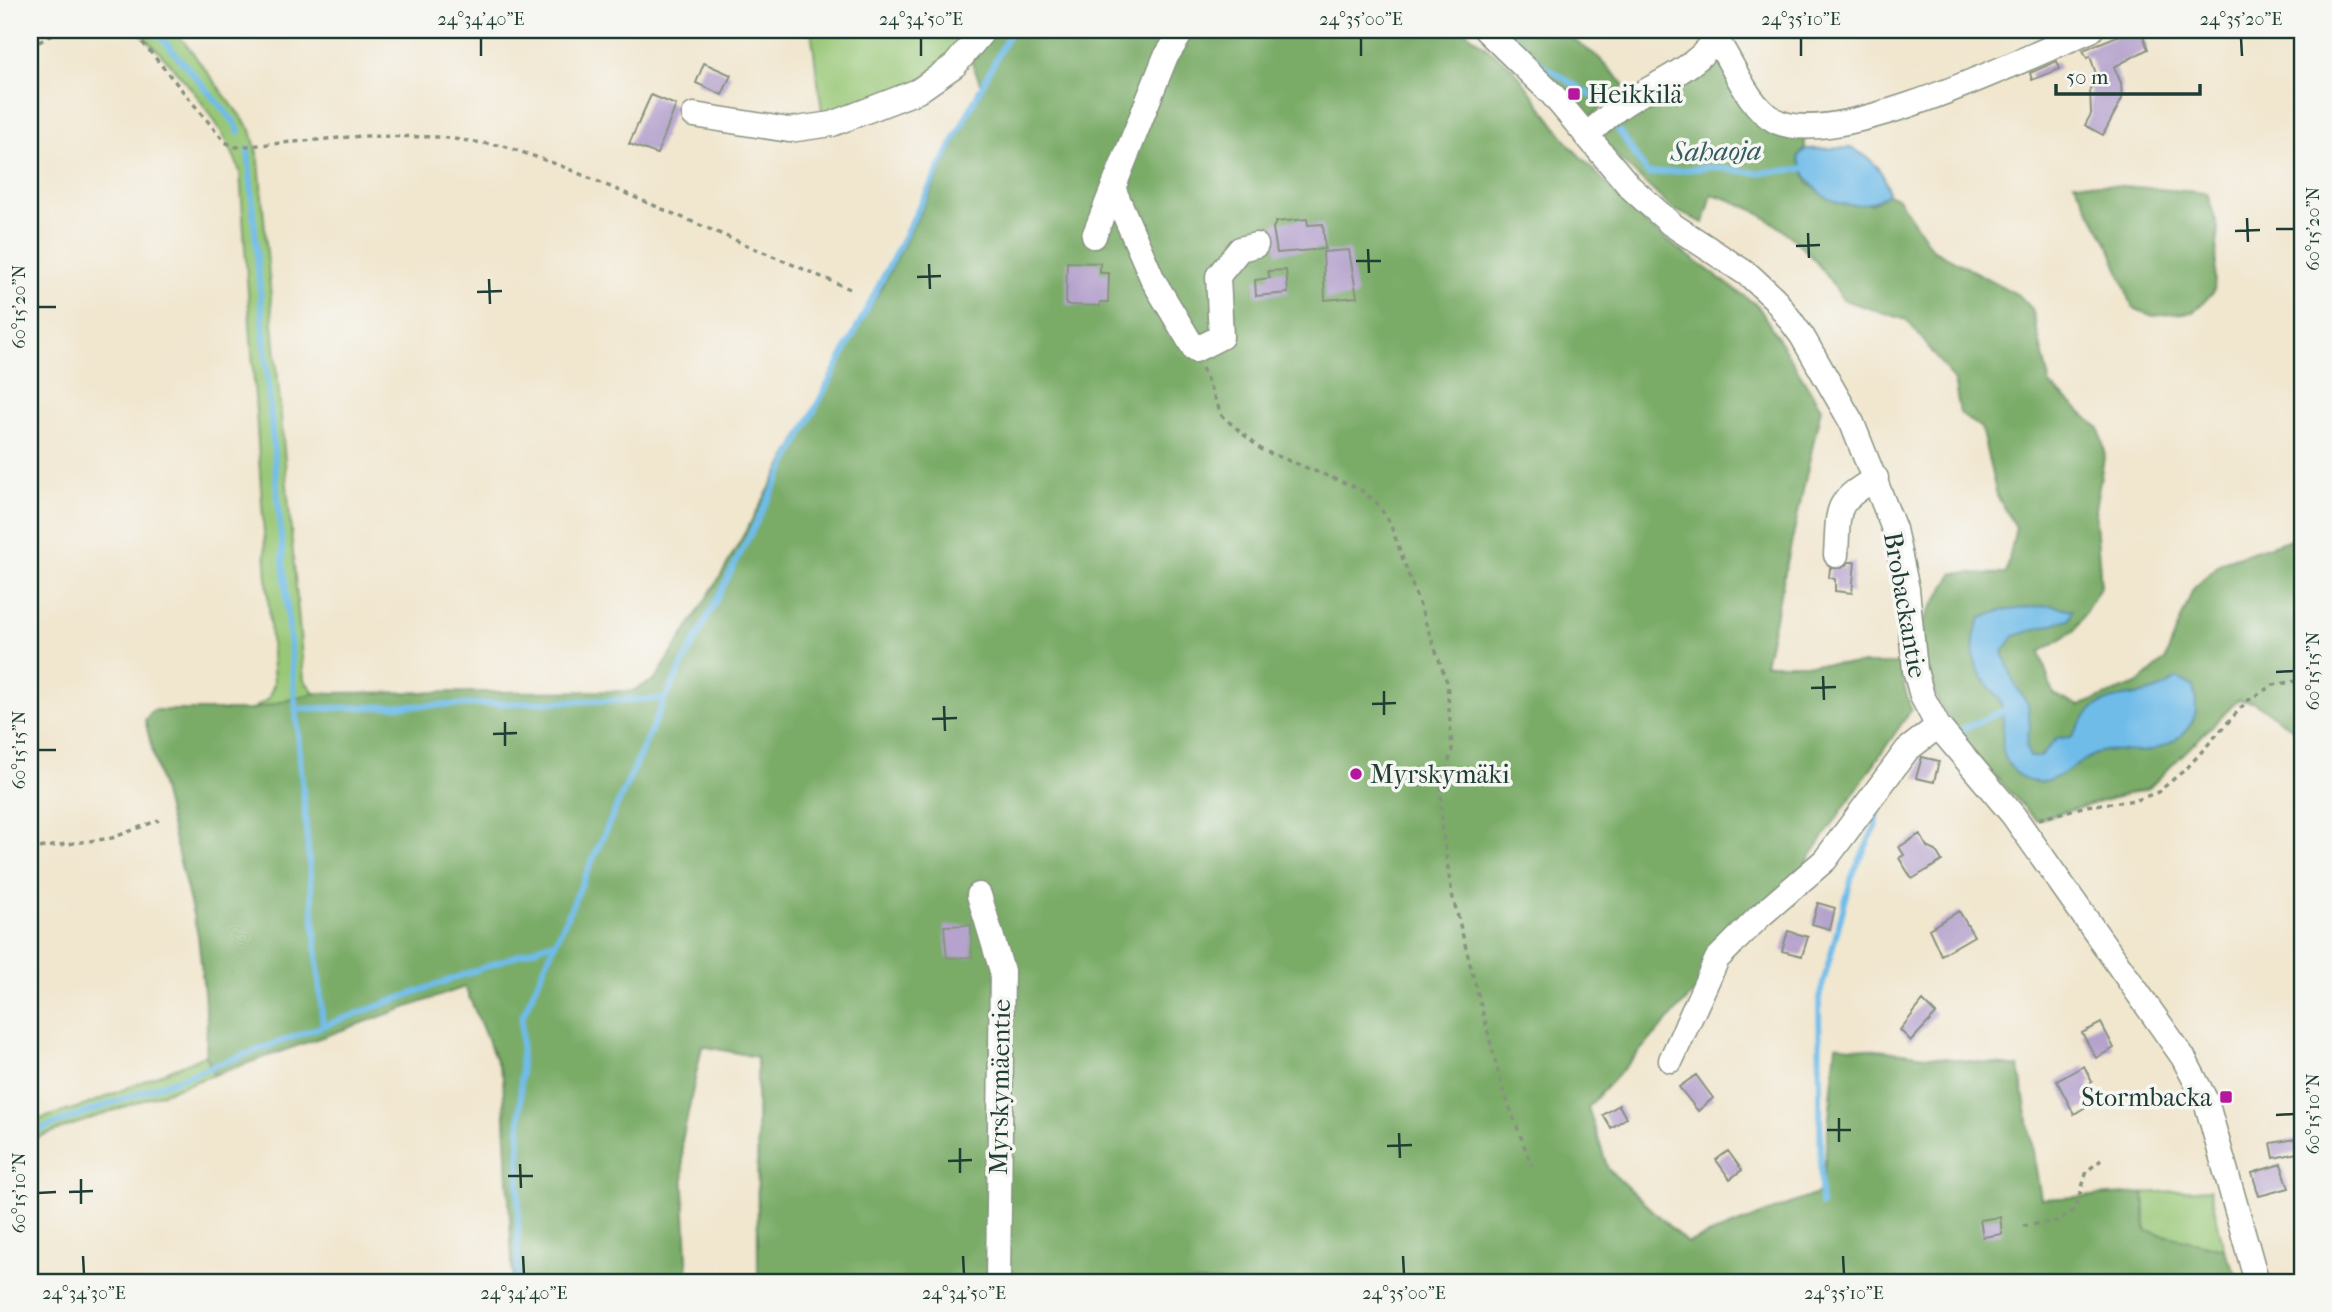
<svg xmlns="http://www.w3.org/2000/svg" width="2332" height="1312" font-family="'IM FELL French Canon',serif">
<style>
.green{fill:#98c776;stroke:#5c8255;stroke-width:2}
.forest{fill:#7aac67;stroke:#4c744e;stroke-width:2}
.water{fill:#6fbce9;stroke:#477c8e;stroke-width:2}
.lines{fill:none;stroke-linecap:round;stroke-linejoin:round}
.stream{stroke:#6fbce9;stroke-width:6}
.building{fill:#b6a3cd}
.minor-casing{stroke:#889281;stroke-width:27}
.path{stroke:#889281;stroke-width:3.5;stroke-dasharray:5 5;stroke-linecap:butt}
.minor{stroke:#fff;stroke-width:24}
.ticks{fill:none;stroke:#1f3d34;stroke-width:2.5}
.poi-dot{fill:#b5179e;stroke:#f6f6f2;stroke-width:2.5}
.labels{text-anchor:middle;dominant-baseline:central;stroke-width:7;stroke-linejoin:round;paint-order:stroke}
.poi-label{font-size:26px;fill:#1f3d34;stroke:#f6f6f2;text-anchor:start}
.street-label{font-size:26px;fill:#1f3d34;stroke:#f6f6f2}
.water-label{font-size:28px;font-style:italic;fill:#335d61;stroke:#f6f6f2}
.neatline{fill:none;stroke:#1f3d34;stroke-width:2.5}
.ticks-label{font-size:18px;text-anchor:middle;fill:#1f3d34}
</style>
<rect width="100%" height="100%" fill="#f6f6f2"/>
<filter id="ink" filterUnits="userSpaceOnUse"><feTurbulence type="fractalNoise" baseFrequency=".0143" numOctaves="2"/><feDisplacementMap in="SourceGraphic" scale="14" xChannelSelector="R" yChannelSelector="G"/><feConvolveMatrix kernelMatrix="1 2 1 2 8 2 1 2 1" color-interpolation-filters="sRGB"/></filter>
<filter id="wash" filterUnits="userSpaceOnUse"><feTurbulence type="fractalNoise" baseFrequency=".00686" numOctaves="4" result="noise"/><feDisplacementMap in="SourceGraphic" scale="28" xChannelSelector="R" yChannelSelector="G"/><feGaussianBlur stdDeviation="1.57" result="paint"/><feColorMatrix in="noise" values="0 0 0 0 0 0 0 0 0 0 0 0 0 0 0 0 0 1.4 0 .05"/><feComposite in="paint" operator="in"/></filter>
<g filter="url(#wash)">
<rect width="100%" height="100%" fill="#f1e6ce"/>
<path class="green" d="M137,30h38l76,100 8,31 45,519 11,13 -64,17 17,-11 6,-15 -34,-512c-17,-51 -64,-105 -103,-142z
M811,30h164l-29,30 -35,27 -88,32z
M206,1055l8,20 -184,65v-18l56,-17z
M2210,1189l14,60 -78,-18 -2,-38z"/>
<path class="forest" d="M990,30h474l49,38 59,80 78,80 108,78 63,102 -56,256h133l13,46 -128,186 -195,211 20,62 79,74 135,-51 14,-147 183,22 22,132 103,-6 2,38 78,18 16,33h-1482l-1,-225 -55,-11 -20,95 6,141h-175l-10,-205 -38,-90 -251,88 -8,-20 1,-34 -9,-86 -53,-215 8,-10h98l64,-17 317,-2 23,-11 68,-108 161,-289 99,-194 -12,-28z
M1502,30h57l38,26 28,29 -36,34z
M1715,52l23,45 67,36v16l-7,8 11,28 62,19 17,-10 10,4 34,51 88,47 12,13 18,76 49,43 6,24 -10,57 6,77 -27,45 -34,21 13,42 26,12 60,-23 26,-23 28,-71 29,-27 75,-25 5,1v197l-48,-33 -16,-2 -89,88 -113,32 -65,-69 -33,-49 -11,-32 -6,-46 33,-51 52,1 10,-47 -19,-31 -16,-68 -21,-15 -6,-33 -47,-60 -64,-20c-32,-52 -71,-89 -131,-106l-8,29 -32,-14 -75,-72z
M2074,182l133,11 11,35 -4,64 -21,20 -40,4 -20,-8 -24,-62z"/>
<path class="water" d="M1850,148c19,7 37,24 38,46 -40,25 -77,5 -90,-37l7,-8z
M2051,605l22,5 -4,9 -55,17 -11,16 11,31 14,21 2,23 -4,19 4,11h10l17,-19 14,-1c7,-9 15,-24 24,-30 26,-17 54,-5 82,-29l16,8c2,10 5,23 1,32 -7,17 -28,30 -46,33 -14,3 -29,-2 -43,0 -27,4 -64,57 -95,15 -16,-20 0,-46 -11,-67 -2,-5 -6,-8 -10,-12 -18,-21 -20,-44 -8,-69l19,-7z"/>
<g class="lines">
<path class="stream" d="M155,30l80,93 4,9
M1505,30l38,35 60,38
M1615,125l33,49 64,-7 43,6 47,-4
M248,150l75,876
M296,709l369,-10
M1963,729l48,-22
M30,1133l526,-192
M1821,1205l-2,-207 33,-122 24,-51 4,-23
M517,1282l5,-265 143,-318 346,-669"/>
</g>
<g id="blocks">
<path class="building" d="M2132,30h9l7,19 -34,18 7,16 1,16 -19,36 -18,-10 6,-11 -1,-27 10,-1 -10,-30 -3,2 -4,-8z
M2057,61l3,8 -28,11 -2,-7z
M704,63l27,12 -9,20 -26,-12z
M651,95l25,10 -19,49 -28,-10z
M1307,219l1,6 15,-1 2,25 -48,4 -4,-25 3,-6z
M1349,250l8,47 -32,3 -2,-48z
M1067,262l33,1v10h9l-1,29h-8v4l-34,-1z
M1286,270l2,23 -32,3 -1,-16 15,-2 -2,-7z
M1849,562h6l-3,31 -17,-2v-12l-6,-1 1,-10h12z
M1922,757l17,4 -5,21 -18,-4z
M1920,834l7,13 9,4 6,10 -30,18 -13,-21 5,-3 -5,-8z
M1818,903l17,5 -5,21 -18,-5z
M1959,911l15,25 -33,19 -12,-26z
M971,925l1,32 -25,1 -3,-32z
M1788,931l20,6 -6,19 -20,-5z
M1923,1001l13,13 -25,27 -11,-11z
M2101,1023l13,25 -18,10 -14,-25z
M2084,1066l8,16 -4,3 9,15 -23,14 -17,-33z
M1696,1075l17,23 -15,13 -19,-24z
M1619,1105l7,13 -15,10 -8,-13z
M2302,1138v14l-28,6 -3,-15z
M1728,1151l14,19 -12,9 -14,-19z
M2281,1164l8,24 -30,8 -7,-23z
M2000,1217l2,17 -19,3 -3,-17z"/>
</g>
</g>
<g filter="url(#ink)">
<use href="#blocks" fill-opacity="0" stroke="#889281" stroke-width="2"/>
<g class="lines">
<defs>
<path id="minor" d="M1486,30l66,64 78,93 41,37 79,52 24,22 28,38 50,87 42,106 13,60 8,81 7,26 16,30 75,89 170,242 23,44 51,181
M1716,39c18,25 30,65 58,81 58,33 256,-64 317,-90
M694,115l95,15 43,-6 86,-33 37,-26 29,-35
M1586,136c11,-10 22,-20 34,-29 28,-21 89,-42 98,-77
M1113,188l40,92 42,70 26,-13 -3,-61 22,-27 16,-4
M1094,236l71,-178 18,-28
M1836,555c3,-49 -3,-51 40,-77
M979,895l23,76 -4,311
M1671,1060l46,-101 43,-43 65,-56 82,-110 31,-24"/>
</defs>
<use href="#minor" class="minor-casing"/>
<path class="path" d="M128,30l5,1 92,111 11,5 126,-11 78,1 64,9 55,19 291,124
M30,47l31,-17
M1202,368l20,48 40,34 98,39 17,14 13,20 57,159 5,68 -11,38 1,41 10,65 50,193 30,79
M2039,819l47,-13 51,-6 21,-8 29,-24 60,-67 26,-16 29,-5
M30,849l82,-11 47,-18
M2023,1226l34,-5 18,-11 12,-39 14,-11"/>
<use href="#minor" class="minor"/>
</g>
</g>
<path class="ticks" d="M481,38v18M921,38v18M1361,38v18M1801,38v18M2241,38l1,18M2247,218l1,24M2276,229h18M2235,231l25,-1M1808,233l1,25M1796,246l24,-1M1368,249l1,24M1356,261h25M929,264l1,25M917,277l24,-1M489,279l1,25M477,292l25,-1M38,307h18M2276,672l18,-1M1823,676l1,24M1811,688l25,-1M1384,691v24M1372,704l24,-1M944,706l1,25M932,719l25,-1M505,722v24M493,734l24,-1M38,750h18M2276,1115l18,-1M1839,1118v24M1827,1130h24M1399,1133l1,25M1387,1146l25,-1M960,1148v25M948,1161l24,-1M520,1164l1,24M508,1176h25M81,1179v25M69,1192l24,-1M38,1193l18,-1M83,1256l1,18M523,1256l1,18M963,1256l1,18M1403,1256l1,18M1843,1256l1,18"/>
<g class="poi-dot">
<rect x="1567" y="87" width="14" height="14" rx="3.5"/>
<circle cx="1356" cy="774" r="7"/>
<rect x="2219" y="1090" width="14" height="14" rx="3.5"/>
</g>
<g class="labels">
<g class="poi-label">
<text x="1588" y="94">Heikkilä</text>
<text x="1370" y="774">Myrskymäki</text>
<text x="2212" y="1097" text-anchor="end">Stormbacka</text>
</g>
<g class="street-label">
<text transform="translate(1905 605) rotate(80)">Brobackantie</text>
<text transform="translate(1000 1087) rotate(-89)">Myrskymäentie</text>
</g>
<g class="water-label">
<text transform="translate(1716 151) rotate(-1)">Sahaoja</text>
</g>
</g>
<rect width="2332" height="1312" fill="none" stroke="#f6f6f2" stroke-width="77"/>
<path d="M2056 84v10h144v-10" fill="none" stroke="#1f3d34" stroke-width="3.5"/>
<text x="2066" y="84" font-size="21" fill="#1f3d34" stroke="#f6f6f2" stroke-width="5" paint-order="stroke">50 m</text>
<rect x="38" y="38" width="2256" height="1236" class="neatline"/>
<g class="ticks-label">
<text x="481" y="25">24°34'40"E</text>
<text x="921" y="25">24°34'50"E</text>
<text x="1361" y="25">24°35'00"E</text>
<text x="1801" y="25">24°35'10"E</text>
<text x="2241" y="25">24°35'20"E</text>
<text transform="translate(2313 229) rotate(-90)" y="6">60°15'20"N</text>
<text transform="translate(19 307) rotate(-90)" y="6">60°15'20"N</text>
<text transform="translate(2313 671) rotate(-90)" y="6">60°15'15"N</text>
<text transform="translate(19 750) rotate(-90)" y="6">60°15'15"N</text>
<text transform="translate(2313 1114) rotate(-90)" y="6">60°15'10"N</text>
<text transform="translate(19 1193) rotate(-90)" y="6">60°15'10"N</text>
<text x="84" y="1299">24°34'30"E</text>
<text x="524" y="1299">24°34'40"E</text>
<text x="964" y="1299">24°34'50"E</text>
<text x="1404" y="1299">24°35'00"E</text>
<text x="1844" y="1299">24°35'10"E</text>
</g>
</svg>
